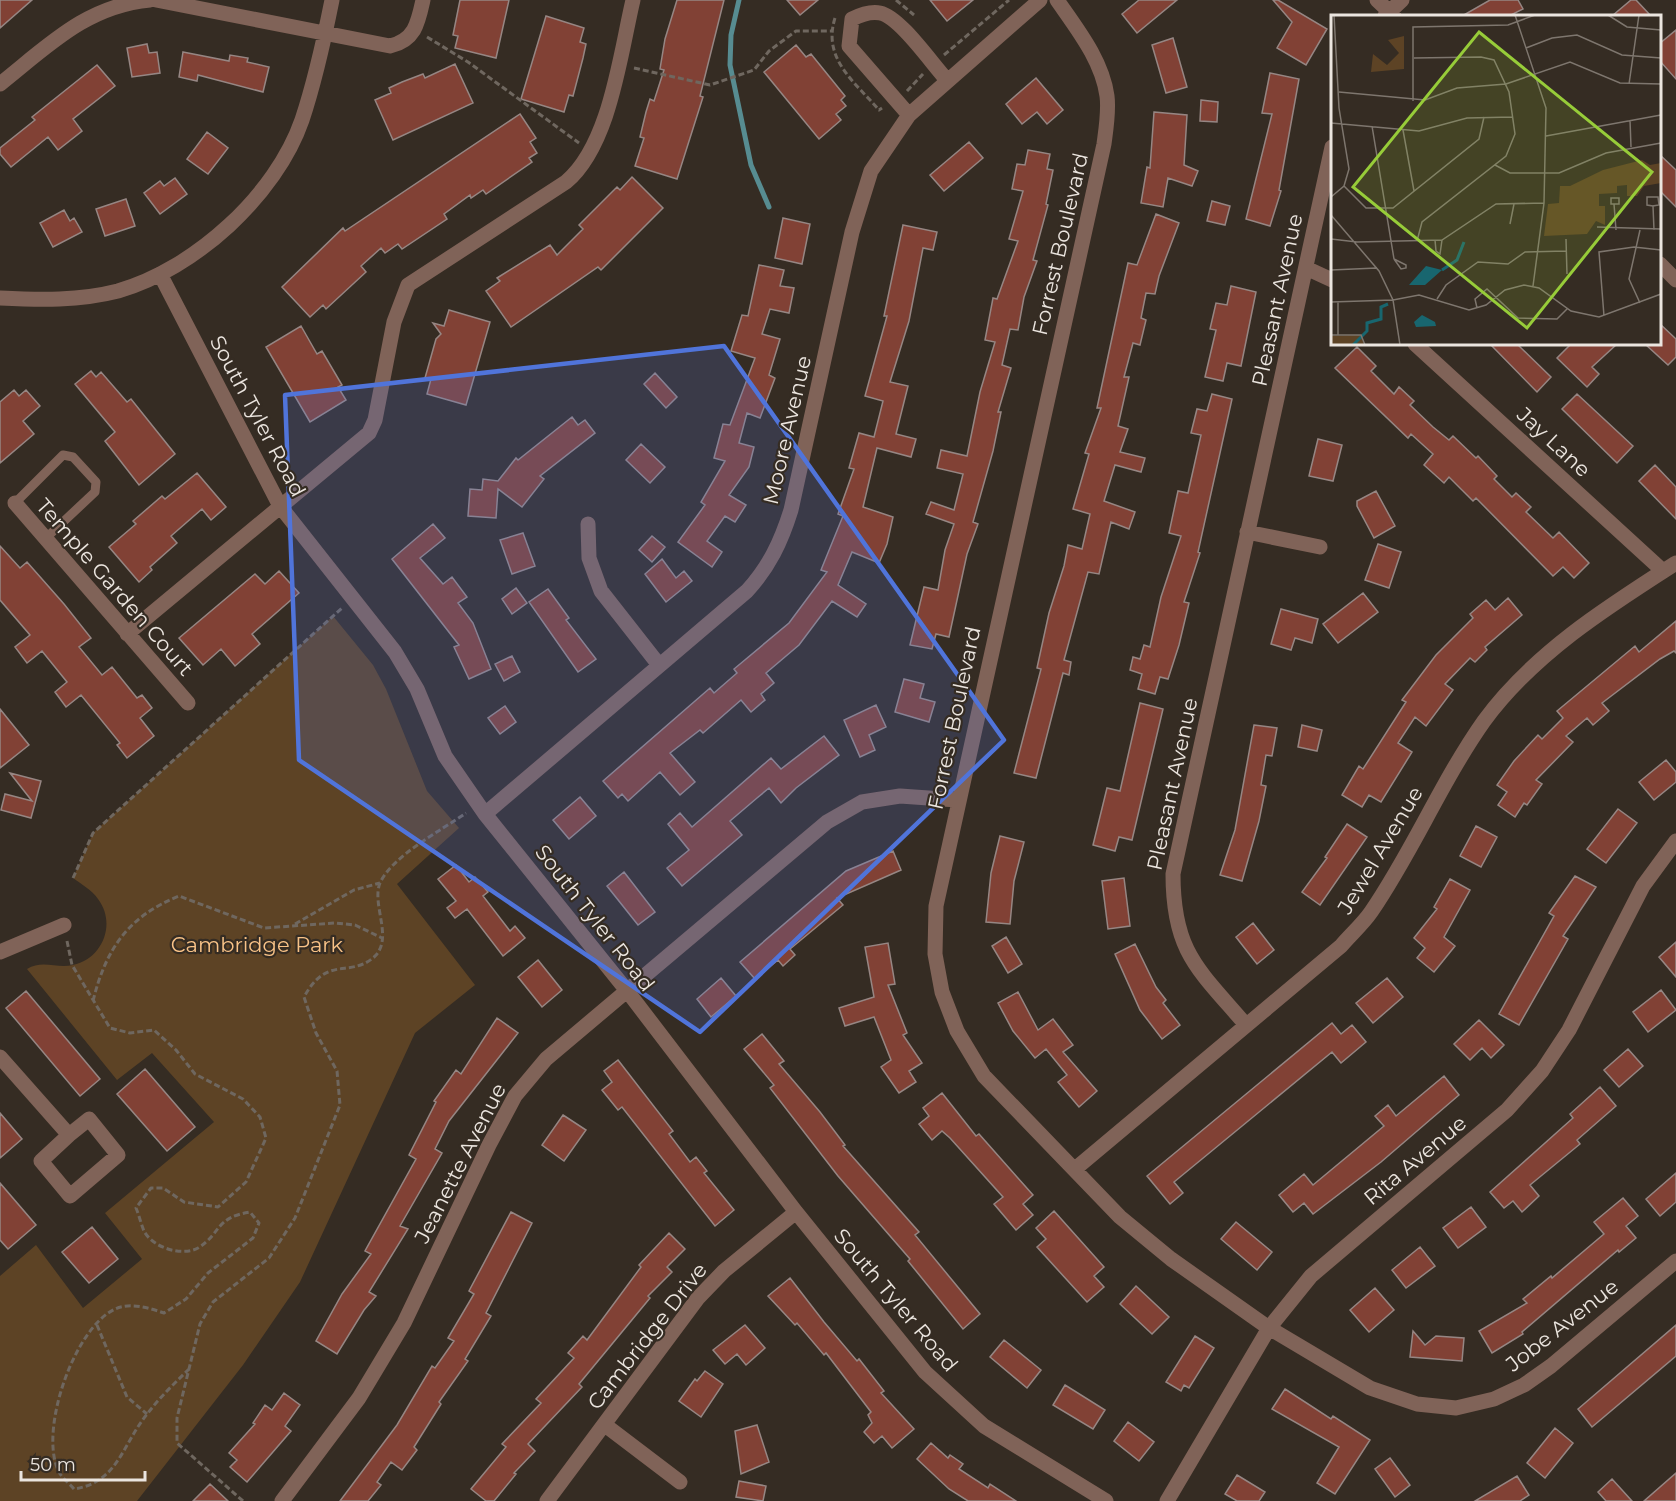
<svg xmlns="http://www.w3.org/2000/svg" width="1676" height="1501" font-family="Montserrat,sans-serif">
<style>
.green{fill:#5d4325}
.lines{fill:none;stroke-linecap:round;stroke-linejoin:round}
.stream{stroke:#578c91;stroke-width:5}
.building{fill:#814135;stroke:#968683;stroke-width:1.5}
.path{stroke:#6f675f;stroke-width:3;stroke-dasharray:6 3;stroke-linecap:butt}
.service{stroke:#806358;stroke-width:9}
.minor{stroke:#806358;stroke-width:15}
.marked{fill:#5074da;fill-opacity:0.2;stroke:#5074da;stroke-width:4.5;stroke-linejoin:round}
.labels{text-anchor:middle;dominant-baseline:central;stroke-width:4.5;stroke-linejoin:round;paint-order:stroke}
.street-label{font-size:21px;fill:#ebe5df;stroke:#352c23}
.park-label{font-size:21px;fill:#f8c287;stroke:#352c23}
.inset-river{fill:none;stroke:#18666f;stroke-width:3}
.inset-road{fill:none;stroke:#7e766e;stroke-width:1.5}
.view{fill:#97cc39;fill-opacity:0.15;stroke:#97cc39;stroke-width:3}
.inset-edge{fill:none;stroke:#ebe5df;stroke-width:3}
</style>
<rect width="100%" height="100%" fill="#352c23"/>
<path class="green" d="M333,616l40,49 13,24 41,102 32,37 -62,56 78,101 -60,48 -115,249 -57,83 -106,136h-137v-225l36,-31 47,63 59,-49 -37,-46 109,-91 -62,-69 -35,27 -90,-111c16,-10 29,0 46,-4 29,-6 44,-41 25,-66 -6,-9 -17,-15 -25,-21l20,-45z"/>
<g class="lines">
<path class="stream" d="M739,0l-8,35 -1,30 21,100 18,42"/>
</g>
<path class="building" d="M0,0h32l-32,28z
M460,0h49l-13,58 -41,-10 3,-12 -5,-1z
M677,0h47l-24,96 3,1 -26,82 -42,-13 9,-28 -4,-1 6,-25 4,-13 4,2 10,-31 -4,-1 5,-30z
M787,0h31l-18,15z
M930,0h43l-26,21z
M1139,0h38l-40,33 -15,-19z
M1273,0h5l49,29 -21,36 -29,-17 15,-26z
M1490,0h28l5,9 -14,7h-47z
M1631,0h5l15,16h-39z
M546,16l38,12 -4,14 6,2 -3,14 -10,38 -4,-1 -5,17 -43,-13z
M1676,30v49l-17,-19v-16z
M1173,38l14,49 -21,6 -14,-48z
M147,44l2,9 8,-1 3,21 -28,4 -5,-29z
M796,45l10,12 5,-3 34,42 -4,4 5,6 -10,8 5,6 -22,19 -55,-67z
M183,52l46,9 1,-6 18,3 -1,4 22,5 -6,25 -65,-17 -1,6 -18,-4z
M455,64l18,39 -80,37 -18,-40 16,-7 -2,-5 13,-6 21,-8 2,4z
M97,65l18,21 -42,33 9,12 -24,19 -10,-13 -37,30 -11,-13v-6l35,-28 -3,-3z
M1270,73l29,6 -20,111 2,1 -11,35 -24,-7 26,-105 -10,-1z
M1036,78l27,32 -16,14 -10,-12 -15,12 -16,-20z
M1201,100l17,2 -1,20 -17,-1z
M1154,112l33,3 -3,50 14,6 -6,15 -24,-8 -5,29 -22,-4 6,-36 3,1z
M520,114l16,24 -6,4 7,11 -8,5 3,4 -46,32 -3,-4 -12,8 -1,-3 -26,19 3,5 -45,30 -4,-5 -13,9 -4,-5 -20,18 5,6 -40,37 -3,-4 -13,12 -28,-30 61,-59 2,3z
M207,132l21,16 -20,26 -21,-15z
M969,142l14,16 -39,33 -14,-16z
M1028,150l22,4 -3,15 6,1 -7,34 2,1 -15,55 4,1 -13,36 -6,33 -8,-1 -8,36 9,3 -13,44h3l-8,39 -20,71 5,2 -11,30 -18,83 -13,-3 -4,15 -22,-4 14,-58 14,3 7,-40 9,-26 -28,-10 5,-12 23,8 9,-36 -26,-6 4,-18 26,6 13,-64 15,-50 -10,-2 8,-42 4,1 21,-58 -9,-2 14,-48 -11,-2 5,-25 8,1z
M1659,154l17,16v37l-17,-17z
M632,177l31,31 -62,62 -3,-3 -87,60 -25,-36 14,-10 -3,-3 53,-33 7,10 26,-26 -4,-4 38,-38 3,3z
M175,178l12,16 -27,20 -16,-21 16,-12 4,5z
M126,199l9,27 -30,10 -9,-27z
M1212,201l18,5 -5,19 -18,-4z
M64,210l6,11 4,-3 8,14 -29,15 -13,-24z
M1156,214l23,9 -20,53 -4,18 -9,-1 -5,25 5,2 -6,25 -7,-2 -9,34h5l-11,49 10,3 -8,23 25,6 -4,14 -26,-7 -11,36 31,11 -6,17 -18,-7 -12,52 -11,-2 -24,88 7,2 -2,13 -6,-2 -27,105 -22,-5 27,-104 -4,-1 12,-55 15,-47 4,-21 14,4 8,-35 -17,-5 16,-55 -4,-1 16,-45h-4l31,-145 9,2z
M783,218l27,6 -8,40 -27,-6z
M903,225l34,7 -4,18 -10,-2 -14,73 -19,61 18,4 -12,48 20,5 -5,18 -34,-9 -14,59 30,10 -6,27 -8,19 -27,-11 -14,33 28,19 -9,13 -25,-16 -33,44 -33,28 8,10 -13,11 4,6 -14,12 -10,-12 -38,33 -3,-3 -30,23 25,29 -15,13 -20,-23 -32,29 -6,-7 -4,4 -15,-17 107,-93 4,5 23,-20 -3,-4 55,-46 38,-51 -6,-2 22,-54 -5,-2 16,-45 -5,-1 10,-35 15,4 9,-36 -18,-5 22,-80h-3z
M759,265l25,5 -4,16 14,2 -5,25 -19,-4 -8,25 18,5 -11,36 6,3 -15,40 -13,-5 -8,30 15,4 -5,20 -20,28 17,10 -11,17 -10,-6 -18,25 15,11 -10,15 -34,-25 27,-37 -4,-3 24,-41 -11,-3 9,-34 7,1 25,-67 -24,-7 11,-36 6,1z
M1231,286l25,6 -15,74 -14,-3 -4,18 -18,-4 11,-47 -6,-1 6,-26 11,2z
M449,310l41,12 -24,83 -39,-11 4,-15 -6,-1 11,-39 5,-5 -8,-11 11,3z
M1659,323l17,16v18l-8,8 -23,-21h14z
M301,326l16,28 5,-3 20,34 -4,2 8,13 -36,22 -44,-75z
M1490,344h27l34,33 -14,15z
M1571,344h46l-25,23 7,7 -12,13 -30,-29z
M1357,347l19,19 -5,5 23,23 5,-7 15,14 -4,4 23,22 16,13 4,-4 23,22 2,-2 19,20 -3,3 18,18 4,-4 15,14 -5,5 27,26 6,-6 30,31 -15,15 -11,-11 -10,9 -77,-78 -3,3 -24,-24 -5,6 -20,-18 9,-11 -22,-20 -3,4 -73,-70z
M91,371l5,6 5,-5 26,30 4,-3 44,55 -36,31 -34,-44 10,-9 -40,-48z
M655,373l22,24 -11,11 -22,-24z
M14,390l5,6 7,-6 14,16 -17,15 11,13 -34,29v-61z
M1212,394l20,5 -34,153 2,1 -16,49 5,1 -10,42 -11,34 -8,-2 -5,17 -17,-5 4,-15 -12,-4 3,-13 7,2 4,-14 6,2 11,-50 20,-61 -12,-3 9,-42 10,2 13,-58 -10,-2 6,-24 10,2z
M1577,394l56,52 -16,17 -55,-54z
M572,417l6,8 7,-5 10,13 -55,43 4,3 -22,28 -24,-18 -2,29 -28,-2 2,-27 12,1 1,-11 15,2 18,-23 2,2z
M1318,439l24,6 -9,36 -24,-5z
M641,444l24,23 -15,16 -24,-23z
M1655,465l21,22v32l-37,-38z
M197,473l29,34 -15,13 -9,-11 -31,27 6,7 -27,24 2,3 -13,12 -30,-35 27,-23 -3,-3 29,-25 3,3z
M1376,491l19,35 -21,12 -17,-32v-5z
M433,524l12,14 -25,20 23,26 9,-7 15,20 -9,6 15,20 18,46 -22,10 -15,-32 5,-2 -67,-86z
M523,533l12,33 -23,8 -12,-34z
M652,536l13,11 -13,15 -13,-12z
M1378,544l23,8 -12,36 -24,-8z
M0,546l20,22 7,-6 37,42 27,34 -12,9 23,28 10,-8 25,31 5,-3 10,13 -12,10 14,18 -27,22 -10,-13 3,-2 -39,-48 -15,12 -11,-15 12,-10 -25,-31 -15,12 -12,-16 15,-12 -30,-35z
M662,559l14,19 8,-7 8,10 -26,21 -21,-28z
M279,571l20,22 -47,41 8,10 -25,22 -14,-17 -18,16 -24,-27 76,-64 10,10z
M516,588l11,15 -15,11 -10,-15z
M548,589l21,29 -3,2 30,39 -18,13 -49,-70z
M1363,593l15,19 -40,31 -15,-19z
M1508,598l14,17 -37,32 2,3 -12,12 -5,-4 -25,26 8,6 -27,36 -11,-9 -17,26 14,9 -31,50 -12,-7 -7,12 -20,-12 17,-29 4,3 43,-67 -4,-2 34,-45 37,-37 -3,-4 16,-14 9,10z
M1281,609l37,10 -6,24 -17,-5 -4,12 -20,-6z
M1676,621v32l-2,-2 -14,8 -58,44 7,8 -16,14 -6,-7 -21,18 7,6 -37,38 6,4 -15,21 -3,-2 -9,14 -17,-12 9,-13 -10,-7 17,-24 24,-26 4,4 21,-21 -6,-7 78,-65 4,6z
M512,656l8,16 -16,9 -9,-17z
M904,679l20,5 -4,14 15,4 -6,20 -34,-10z
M1140,703l23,6 -31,131 -13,-3 -4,14 -22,-6 14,-57 13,3z
M876,705l10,22 -17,8 6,15 -15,7 -16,-37z
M505,706l11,16 -16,12 -12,-16z
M0,709l29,36 -29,23z
M1254,725l23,3 -5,28 -6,-1 -5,30 5,1 -7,35 -17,60 -22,-6 15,-45z
M1302,725l20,5 -5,21 -19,-4z
M824,736l15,19 -43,33 -15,15 -12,-15 -12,10 -27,23 12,14 -60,51 -15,-18 22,-18 -21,-26 12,-11 12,14 79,-69 10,11z
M1666,760l10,12v10l-22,18 -15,-18z
M10,773l31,8 -10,37 -30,-8 4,-16 27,7z
M580,797l16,19 -27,23 -16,-19z
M1618,809l19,14 -31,40 -19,-14z
M1347,824l20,13 -47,68 -18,-13 25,-34 -2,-1z
M1476,826l21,11 -16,30 -21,-11z
M1000,836l24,6 -10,39 -4,43 -24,-2 5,-49z
M893,851l8,19 -64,28 6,7 -53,44 5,6 -12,11 -5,-6 -23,19 -15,-17 106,-91z
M456,865l13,17 6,-5 13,15 -5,4 27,35 5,-5 10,12 -22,18 -36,-47 -12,9 -8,-10 9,-7 -18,-22z
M624,872l31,40 -17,13 -31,-39z
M1575,876l21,11 -33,49 5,3 -49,86 -20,-11 55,-98 -5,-3z
M1124,878l6,48 -22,3 -6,-48z
M1450,879l20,11 -26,47 11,9 -21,26 -17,-14 8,-10 -11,-10 23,-29 -3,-2z
M1253,923l21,27 -17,14 -21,-27z
M1006,937l16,27 -14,9 -16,-27z
M1676,942v35l-17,-20z
M888,943l7,41 -7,1 19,48 -4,2 19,28 -13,8 7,11 -17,11 -18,-26 10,-7 -17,-43 -29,9 -6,-18 35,-11 -9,-50z
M1135,944l21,43 10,13 -3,3 17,22 -18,14 -22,-29 -25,-56z
M538,960l24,30 -20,17 -24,-30z
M721,978l15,18 -25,21 -14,-18z
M1387,978l16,19 -30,26 -17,-20z
M1661,990l15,20 -28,22 -15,-20z
M26,991l74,88 -20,17 -74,-88z
M1018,992l20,38 15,-11 20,26 -10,7 34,39 -18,16 -21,-25 9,-7 -21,-26 -11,9 -22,-27 -15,-28z
M497,1018l21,15 -69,88 -14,28 7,4 -42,73 8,3 -39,63 7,4 -12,14 -27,44 -21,-13 26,-47 29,-40 -6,-3 51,-92 -7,-4 27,-53 -2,-1 22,-31 5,4z
M1479,1020l25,25 -13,13 -9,-10 -12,12 -16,-16z
M1332,1023l9,11 11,-9 14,17 -25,21 -9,-11 -158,130 9,11 -13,11 -23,-28z
M762,1034l22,27 -5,3 41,48 25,33 -2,1 76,86 -4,3 65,79 -17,15 -55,-68 2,-2 -72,-83 -68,-88 4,-3 -30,-36z
M1628,1049l15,17 -24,21 -15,-17z
M618,1060l55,71 -4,3 21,28 6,-5 11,14 -3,2 30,37 -19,16 -93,-119 -4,3 -16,-20 10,-8 -8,-11z
M145,1069l50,58 -28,24 -50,-57z
M1444,1076l15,19 -78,67 -68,52 -9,-11 -11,9 -14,-17 25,-21 9,11 71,-59 -9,-10 13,-11 8,11z
M1600,1087l16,19 -39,34 3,4 -50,41 9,11 -17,16 -9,-11 -9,7 -14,-16 83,-74 -3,-4z
M942,1093l34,43 3,-2 54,61 -10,9 10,11 -17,15 -22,-26 9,-7 -53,-59 -8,-7 -10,9 -13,-16 10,-8 -6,-8z
M0,1113l22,26 -22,19z
M563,1115l23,15 -22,31 -22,-16z
M1676,1173v29l-16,14 -14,-17z
M0,1183l36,42 -28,24 -8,-9z
M1623,1198l15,18 -12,10 10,12 -17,14 -1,-2 -96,82 1,2 -31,19 -13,-22 48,-28 -4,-4 28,-23 1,2 52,-44 -10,-12z
M1471,1207l15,20 -28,21 -15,-20z
M1054,1211l50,56 -10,9 10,11 -17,15 -50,-55 9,-8 -10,-11z
M511,1212l21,11 -46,90 5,3 -26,43 3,2 -29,41 2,2 -27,43 3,3 -15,20 -11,-8 -14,20 4,3 -13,16h-28l57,-76 35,-59 3,2 19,-27 -6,-3 26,-44 -5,-3z
M1236,1222l36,30 -15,18 -36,-31z
M92,1227l26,32 -29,24 -27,-31z
M669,1233l16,16 -18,18 5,5 -24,24 2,2 -71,86 3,3 -54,57 7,7 -21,22 2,1 -22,27h-8l-15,-12 35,-42 -4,-3 39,-41 -5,-4 38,-41 -6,-5 15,-17 4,4 54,-73 -2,-2z
M1420,1247l15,19 -29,22 -14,-18z
M790,1278l34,44 33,39 2,-2 25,32 -3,2 33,36 -22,19 -10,-12 -8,7 -10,-11 8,-9 -4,-8 3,-3 -45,-59 -2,2 -27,-32 -2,2 -27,-29z
M1136,1286l33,31 -17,17 -32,-30z
M1375,1288l19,22 -25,22 -19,-22z
M745,1325l20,23 -19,17 -9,-11 -12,10 -12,-14z
M1676,1325v31l-84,71 -14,-18z
M1413,1331l12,14 11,-9 28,2 -2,23 -52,-4z
M1195,1336l19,12 -25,40 -5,-3 -3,6 -15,-9z
M1004,1340l37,30 -14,18 -37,-31z
M705,1371l18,13 -22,33 -22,-16 16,-22 2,2z
M1065,1385l40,25 -12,19 -40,-24z
M1285,1389l46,30 2,-3 37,24 -35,54 -18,-11 22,-36 -67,-38z
M284,1393l16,12 -15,21 6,5 -44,51 -17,-15 7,-7 -8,-7 26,-29 -2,-1 12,-18 7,5z
M1128,1422l26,20 -15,19 -25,-20z
M757,1425l12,37 -28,12 -6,-43z
M1555,1428l18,15 -28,35 -18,-15z
M931,1443l17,15 2,-3 13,9 -4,5 29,19 2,-4 26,17h-48l-19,-12 -32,-30z
M1390,1458l20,27 -15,12 -20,-28z
M1676,1473v28h-32z
M1237,1475l28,17 -6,9h-22l-12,-7z
M1517,1476l12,19 -9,6h-45z
M1612,1479l20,22h-26l-8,-9z
M739,1481l27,5 -3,15 -27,-4z
M210,1484l18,17h-35z"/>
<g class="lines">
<path class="path" d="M896,0l18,15
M835,18c-13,41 20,64 44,92l3,-2
M427,37l41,25 111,81
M944,55l65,-55
M634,68l76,17 44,-15 15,-19 27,-20h36
M907,91l16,-17
M73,878l20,-45 249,-225
M295,924l59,-34 26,-7
M67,941l5,24 38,63 20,5 24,-3 22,20 19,24 48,25 17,18 6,21 -20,44 -28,25 -34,-5 -21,-14h-12l-15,20c3,7 5,16 8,23 8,16 37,26 54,17 24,-15 16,-30 52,-36l9,11 -6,15 -45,35 -22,26 -22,14c-15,-5 -33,-11 -49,-4 -41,19 -77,123 -56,163 3,6 11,12 15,17 45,-7 48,-45 74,-76 12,-16 27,-30 41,-44
M93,1001c13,-53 36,-85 86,-105l85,32 71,-5 20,2 27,13
M97,1325l30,72 20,17
M243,1501l-66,-58v-25l23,-94 13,-22 56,-44 26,-40 45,-113 -3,-34 -21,-38 -12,-36c23,-42 44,-19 69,-39 22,-18 -2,-53 7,-75 12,-27 62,-53 86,-70"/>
<path class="service" d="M15,503l48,-48 10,2 23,25 -1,10 -49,46"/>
<path class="minor" d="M156,0l234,46c25,-6 28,-23 33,-46
M1057,0c20,29 45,60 50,96 2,15 -1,33 -3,48l-168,762 -1,48 7,38 15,39 27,45 136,141 51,42 98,69 101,60 47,16 39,4 38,-9 30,-14 27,-19 125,-105
M1377,0l17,16
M1385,16l17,-16
M0,84c48,-38 86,-78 150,-84
M909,115l-60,-69 3,-27c8,-4 18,-8 28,-6 20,4 52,51 67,67
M1660,264l16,16
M1306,268l26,12
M160,274l120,232 115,146 22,37 28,67 40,58 143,178 168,220 129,160 59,54 122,75
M0,298c40,2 79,3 118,-7 77,-22 158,-96 184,-171 13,-39 22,-80 30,-120
M1415,344l248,227
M15,503l173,200
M588,524l1,34 12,33 58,74
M1247,532l73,15
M127,634l242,-201 6,-13 19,-98 14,-37 158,-103c44,-37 54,-127 67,-182
M485,814l262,-223c22,-24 34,-49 44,-81l61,-278 19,-61 38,-56 131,-115
M0,952l64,-27
M1246,1025c-48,-56 -73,-73 -73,-151l159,-727
M0,1057l69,78 -28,26 29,35 48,-41 -29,-36 -20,16
M1075,1169l266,-223c9,-11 21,-21 30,-34 42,-61 70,-130 113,-191 49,-67 123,-114 192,-158
M605,1425l75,57
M282,1501l77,-103 45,-75 85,-178 26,-49 31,-37 281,-237 35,-20 38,-6 57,4
M547,1501l151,-203 26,-27 72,-59
M1167,1501l102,-173 42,-52 196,-166 35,-39 27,-41 74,-144 33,-45"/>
</g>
<path class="marked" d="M724,346l280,394 -304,292 -401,-272 -14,-365z"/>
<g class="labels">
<g class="street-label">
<text transform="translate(1060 244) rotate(-77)">Forrest Boulevard</text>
<text transform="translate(1277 300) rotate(-78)">Pleasant Avenue</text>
<text transform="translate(258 416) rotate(62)">South Tyler Road</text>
<text transform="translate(787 430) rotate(-77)">Moore Avenue</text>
<text transform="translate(1554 442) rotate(43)">Jay Lane</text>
<text transform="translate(115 587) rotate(49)">Temple Garden Court</text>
<text transform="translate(954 718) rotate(-78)">Forrest Boulevard</text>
<text transform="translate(1172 784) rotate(-78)">Pleasant Avenue</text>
<text transform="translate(1380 850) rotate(-59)">Jewel Avenue</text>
<text transform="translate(595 918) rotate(52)">South Tyler Road</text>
<text transform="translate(1415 1160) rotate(-40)">Rita Avenue</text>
<text transform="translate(460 1163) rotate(-63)">Jeanette Avenue</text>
<text transform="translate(896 1300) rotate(50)">South Tyler Road</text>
<text transform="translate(1562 1325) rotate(-38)">Jobe Avenue</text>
<text transform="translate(647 1336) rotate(-52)">Cambridge Drive</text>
</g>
<g class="park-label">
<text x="257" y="944">Cambridge Park</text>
</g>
</g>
<g transform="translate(1331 15)">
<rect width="330" height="330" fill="#352c23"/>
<path d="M73,21v33l-33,3 2,-18 14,11 12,-12 -11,-13zM311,145l8,5 11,-2v20l-17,3 -7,10h-10v-11l-10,1v7l-18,1v12h6v19l-9,-4 -9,13 -43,2 4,-32 11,-1 1,-17h10l33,-16zM30,320l3,10h-33v-9z" fill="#5d4325"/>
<path d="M95,251l16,4 -17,15h-16zM91,300l13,7 1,4 -20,1 -2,-5z" fill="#18666f"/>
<path class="inset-river" d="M111,255l15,-10 7,-18M22,330l14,-14v-8l14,-4v-12l7,-3"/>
<path class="inset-road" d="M184,0l31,93 -2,95 -11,83M277,0l19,12 34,3M195,33l26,-10 25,-3 45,20 39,3M83,43l67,-1 13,3 15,32 6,42 -9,22 -84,66 -5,19M298,69l10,-69M8,77l86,8 32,-12 49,-4 64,-22 50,21 41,1M82,86v-74l95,-2 27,-10M299,105l1,27M0,108l88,8 48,-13 46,-1M41,111l22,133M72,115l11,61M215,121l115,-21M164,150l15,8h49l47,-20 55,-10M13,171l22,22h27l86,-69 5,-22M0,182l13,-11 5,-17 -10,-61 -5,-93M283,189h-3v-6h8v6h-5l2,26M322,191l-6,-1v-8h11l1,8 -6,1 1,24M0,200l48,56 14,29 7,45M179,209l4,-20M266,212l64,2M0,224l26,3 85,-2 54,-36 48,-1M235,224l1,35M104,225l1,11 4,3 2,-14M63,244l12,6v3l-5,1zM0,255l46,-2M106,284l9,-14 32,-23 30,2 17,-12 41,-1M0,287l62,-2 26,-5 50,15 17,-5 19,-15 19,-5 15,3 32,23 28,6 62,-23M7,287v33M309,288l-11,-24 11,-49M146,293l-2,-9 12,-10 31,29 39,1 10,-10M273,301l-5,-64 35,-5 27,3M0,320h30l4,10"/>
<path class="view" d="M148,17l173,140 -125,156 -174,-141z"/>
<rect width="330" height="330" class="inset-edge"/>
</g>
<path d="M21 1471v9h124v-9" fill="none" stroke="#ebe5df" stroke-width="3"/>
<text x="30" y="1471" font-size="18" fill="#ebe5df" stroke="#352c23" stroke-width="4.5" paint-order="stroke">50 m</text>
</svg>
